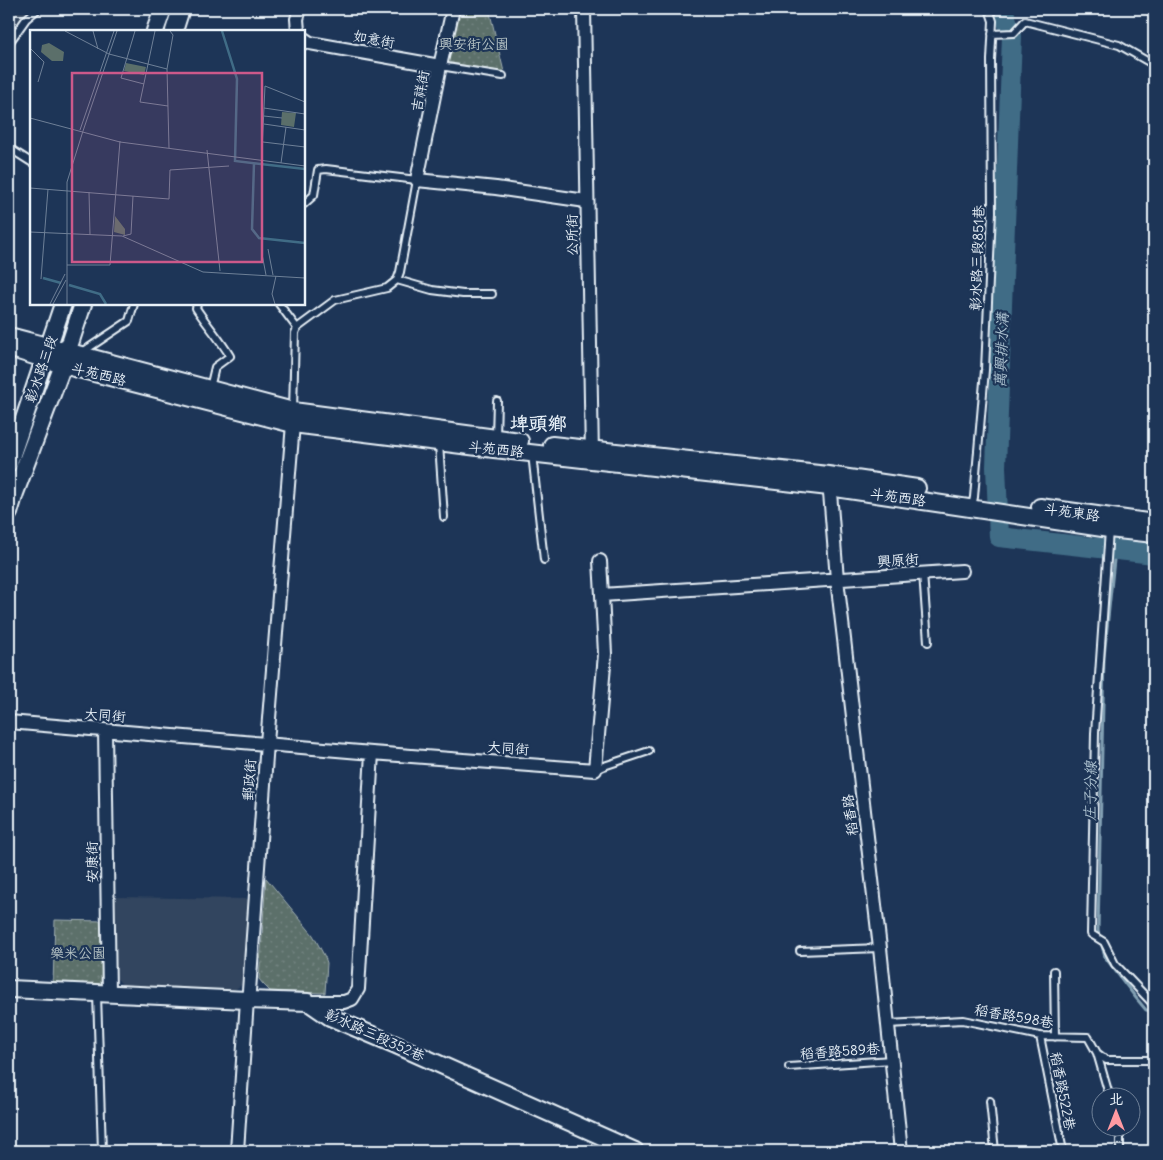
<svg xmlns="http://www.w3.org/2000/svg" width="1163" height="1160" font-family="Delius,'LXGW WenKai TC',sans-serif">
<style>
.built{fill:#32455e}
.park{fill:url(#park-dots);stroke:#a2b0b1}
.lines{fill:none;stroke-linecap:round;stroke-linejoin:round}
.stream{stroke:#83a1b4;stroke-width:3}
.river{stroke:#406c86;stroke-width:20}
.lane-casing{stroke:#e8f1f8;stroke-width:10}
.street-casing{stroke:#e8f1f8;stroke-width:16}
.secondary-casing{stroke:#e8f1f8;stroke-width:20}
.lane{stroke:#1d3557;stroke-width:6}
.street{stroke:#1d3557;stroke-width:12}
.secondary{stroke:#1d3557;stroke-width:16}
.labels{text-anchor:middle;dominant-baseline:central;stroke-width:4.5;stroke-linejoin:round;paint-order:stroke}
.street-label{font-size:14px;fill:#e8f1f8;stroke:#1d3557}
.park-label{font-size:14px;fill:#b7c4c6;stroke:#1d3557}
.water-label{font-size:15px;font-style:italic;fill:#adc2d0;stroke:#1d3557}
.district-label{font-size:19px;font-weight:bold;fill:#e8f1f8;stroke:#1d3557}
.inset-river{fill:none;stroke:#406c86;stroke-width:2.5}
.inset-road{fill:none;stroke:#6e8097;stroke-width:1}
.view{fill:#cd598a;fill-opacity:0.15;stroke:#cd598a;stroke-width:2.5}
.inset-edge{fill:none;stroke:#e8f1f8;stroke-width:2.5}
</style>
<defs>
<pattern id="park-dots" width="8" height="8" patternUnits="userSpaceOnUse" patternTransform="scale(1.25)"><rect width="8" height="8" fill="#5b6f6a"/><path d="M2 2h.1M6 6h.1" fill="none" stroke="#738480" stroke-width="1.8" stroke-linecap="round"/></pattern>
</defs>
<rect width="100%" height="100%" fill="#1d3557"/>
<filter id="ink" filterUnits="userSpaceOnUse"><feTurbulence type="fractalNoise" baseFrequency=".02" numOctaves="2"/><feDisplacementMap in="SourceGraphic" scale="10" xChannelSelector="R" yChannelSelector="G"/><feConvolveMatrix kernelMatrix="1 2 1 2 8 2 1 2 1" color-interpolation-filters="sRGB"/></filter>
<g filter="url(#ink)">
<path class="built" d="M9,9h22l-6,5 -16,25z
M113,897l137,2 -4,83 -12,8 -108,-1 -13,-15z"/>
<path class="park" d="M458,9h31l15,63 -58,-10z
M266,878l47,57 12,22 2,6 -2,30 -55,-2 -7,-7 -4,-5z
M55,920l48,1 -2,66 -48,-2z"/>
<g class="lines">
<path class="stream" d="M1115,550l-11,107 -6,274 7,26 31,41 10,12 8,1"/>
<path class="river" d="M1003,9l9,27 -16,431 3,70 155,17"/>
<defs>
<path id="lane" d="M992,34l22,-1 11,-12 94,24 35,20
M9,43l17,-24 12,-10
M440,66l63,10
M9,148l22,14
M397,280l35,10 31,4h29
M197,304l-1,4c11,17 24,31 34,48l-15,11 -5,21
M279,304l18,24
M81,353l48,-32 5,-17
M293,410l2,-77 2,-5 38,-28 52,-12 10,-8 3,-8 17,-92 -91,-11 -8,1 -4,25 -10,9
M496,437l1,-36
M439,444l5,73
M532,454l12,106
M972,507l2,-10 11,-127 7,-158 -1,-152 2,-39 -4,-12
M1109,530l-14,203 -4,201 13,8 11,22 39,41
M923,573l5,69
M595,770l9,-4 45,-15
M800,951l80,-3
M1054,971l1,66
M97,994l5,157
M888,1024l75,-4 77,16 48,1 9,16 9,7h48
M1040,1036l23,115
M1097,1053l13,45
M789,1067l103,-7
M990,1101l5,50
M1116,1128l4,9v14"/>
<path id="street" d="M453,9l-13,57 -23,114 79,8 90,13
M584,9l8,447
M298,31l-1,-12 3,-10
M304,39l6,4 130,23
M829,480l8,99 43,369 21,203
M600,561l2,34
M9,722l363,31 223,17 10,-116 -3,-59 360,-24
M105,731l4,262
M308,1002h36l8,-3 6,-10 14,-236
M237,1151l10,-151 2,-9 18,-248 26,-319v-8"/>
<path id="secondary" d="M155,31l8,-22
M174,31l7,-22
M9,336l284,75 227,30
M9,348l54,17 230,59 201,25 335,38 280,42 45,5
M552,445l276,30 89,13
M9,463l54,-159
M1040,507l114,16
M9,513l6,-20 48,-128 20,-61
M9,989l238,11 61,2 22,15 66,28 239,106"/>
</defs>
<use href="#lane" class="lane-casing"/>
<use href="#street" class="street-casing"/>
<use href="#secondary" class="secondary-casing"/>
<use href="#lane" class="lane"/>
<use href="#street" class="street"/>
<use href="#secondary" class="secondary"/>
</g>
</g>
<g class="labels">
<g class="street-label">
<text transform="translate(374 39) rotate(10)">如意街</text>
<text transform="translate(420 91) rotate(-79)">吉祥街</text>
<text transform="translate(572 235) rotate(-91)">公所街</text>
<text transform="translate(977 258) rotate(-88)">彰水路三段851巷</text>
<text transform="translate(41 369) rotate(-71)">彰水路三段</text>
<text transform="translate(99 374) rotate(14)">斗苑西路</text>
<text transform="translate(496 449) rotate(6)">斗苑西路</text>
<text transform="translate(898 497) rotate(8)">斗苑西路</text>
<text transform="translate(1072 512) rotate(8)">斗苑東路</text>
<text transform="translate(898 560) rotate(-4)">興原街</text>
<text transform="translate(105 715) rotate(5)">大同街</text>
<text transform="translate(508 748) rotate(4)">大同街</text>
<text transform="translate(249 780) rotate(-86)">郵政街</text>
<text transform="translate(850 815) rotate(-97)">稻香路</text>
<text transform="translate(92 862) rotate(-91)">安康街</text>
<text transform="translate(1014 1016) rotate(10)">稻香路598巷</text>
<text transform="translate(375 1035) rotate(24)">彰水路三段352巷</text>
<text transform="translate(840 1051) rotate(-4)">稻香路589巷</text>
<text transform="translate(1063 1091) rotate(79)">稻香路522巷</text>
</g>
<g class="park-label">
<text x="474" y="44">興安街公園</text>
<text x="78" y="953">樂米公園</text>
</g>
<g class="water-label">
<text transform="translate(1001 350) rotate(-88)">萬興排水溝</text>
<text transform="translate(1090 791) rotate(-89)">庄子分線</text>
</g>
<g class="district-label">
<text x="538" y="423">埤頭鄉</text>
</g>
</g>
<g transform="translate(30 30)">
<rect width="275" height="275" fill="#1d3557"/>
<path d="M19,13l15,9 -1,9h-11l-11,-9 1,-7zM96,33l20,4 -2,8 -20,-4z" fill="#5b6f6a"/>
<path d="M252,82l14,1 -2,14 -13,-2zM85,186l10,13v6l-11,-3z" fill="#5b6f6a"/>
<path class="inset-river" d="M192,1l15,48 -2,82 70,8M224,133l-2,66 7,9 46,5M13,248l18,5M39,255l31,9 6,10"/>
<path class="inset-road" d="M35,1l44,23 58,15M63,1l5,18M105,1l-14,47 23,6M125,1l-15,71 28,4M0,18l14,14 -6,20M234,78l41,6M234,86l18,2M0,88l90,24 185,24M234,94l41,6M50,100l34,-99M53,101l34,-100M233,112l42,5M139,118l-2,-79 6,-34 -3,-4M177,120l13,121M232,121l3,-65 40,16M251,133l5,-36M0,158l139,11 1,-29 59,-4M59,162l1,43M0,202l92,4 81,36 102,6M93,206l8,-2 2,-38M238,219l5,26M232,224l4,21M37,235h43l10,-124M11,249l7,-90M20,274l15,-30M23,274l13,-24M37,274v-122l16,-51M245,274l-3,-10 4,-18"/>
<path class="view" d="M42,43h190v189h-190z"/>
<rect width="275" height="275" class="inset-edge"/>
</g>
<rect width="1163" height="1160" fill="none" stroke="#1d3557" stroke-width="30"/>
<rect x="15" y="15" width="1133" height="1130" fill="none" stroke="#e8f1f8" stroke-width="2" filter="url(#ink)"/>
<g transform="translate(1116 1112)"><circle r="24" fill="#1d3557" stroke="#6e8097"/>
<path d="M0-4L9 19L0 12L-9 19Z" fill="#ff9aa2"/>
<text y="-8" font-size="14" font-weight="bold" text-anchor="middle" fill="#e8f1f8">北</text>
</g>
</svg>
